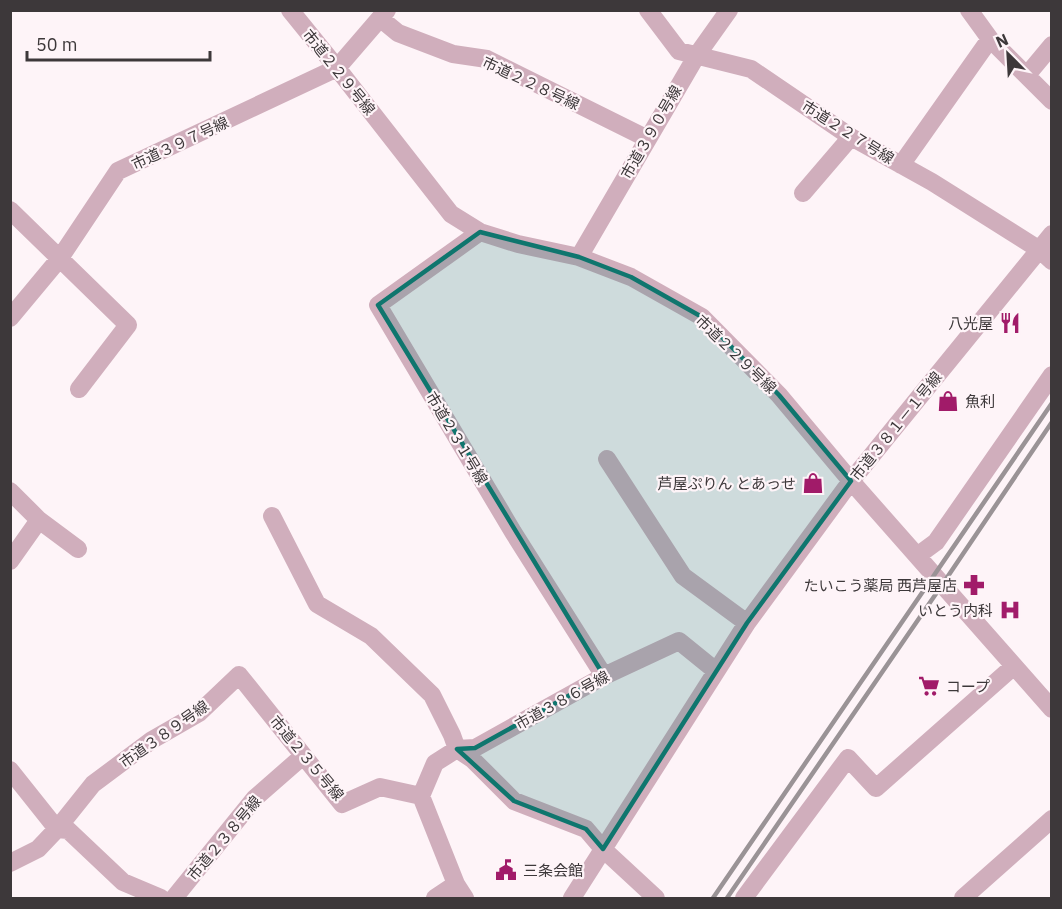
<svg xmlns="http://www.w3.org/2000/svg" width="1062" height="909" font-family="'IBM Plex Sans','Noto Sans JP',sans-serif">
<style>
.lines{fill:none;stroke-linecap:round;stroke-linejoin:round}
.minor{stroke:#d0aebc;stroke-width:18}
.rail{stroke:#9a9396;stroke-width:4.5}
.marked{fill:#0f766e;fill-opacity:0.2;stroke:#0f766e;stroke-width:4.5;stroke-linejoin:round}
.labels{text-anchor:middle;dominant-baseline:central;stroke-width:4.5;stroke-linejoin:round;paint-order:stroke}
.street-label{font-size:15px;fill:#3d383a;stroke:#fef4f8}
.poi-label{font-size:15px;fill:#3d383a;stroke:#fef4f8;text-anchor:end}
</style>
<rect width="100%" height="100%" fill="#fef4f8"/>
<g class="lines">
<path class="minor" d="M290,10l47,58 114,146 29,18 38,12 61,13 52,20 71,40 77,78 72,86 201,228
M648,10l31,41 72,18 100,68 81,45 108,68 12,11
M381,19l17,14 55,21 34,5 161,80
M990,39l62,62
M1027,75l25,-30
M901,165l89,-126 -21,-29
M803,193l48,-56
M10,210l118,115 -49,64
M480,232l-102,73 135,227 91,144
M579,257l118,-202 32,-45
M10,318l50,-60 58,-87 219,-103 50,-58
M607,459l76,117 64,47
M10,491l29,29 39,29
M272,516l45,88 54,32 61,59 20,40 5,14 15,10 42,42 72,28 17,20 53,49
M917,556l19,-14 116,-167
M10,561l29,-41
M10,770l47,59 11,1 55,52 38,16
M421,796l14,-33 22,-14 18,-1 129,-72 75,-35 37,30
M10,863l28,-14 19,-20 36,-45 59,-44 47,-27 40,-38 103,129 38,-17 41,9 35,88 9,14
M174,898l81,-100 48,-42
M435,898l21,-14
M572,898l175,-275 104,-142 201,-247
M744,898l104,-140 28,30 138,-122
M963,898l89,-79"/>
<path class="rail" d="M713,898l339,-495
M727,898l215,-313 110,-163"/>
</g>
<path class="marked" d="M480,232l99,25 52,20 71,40 77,78 72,86 -104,142 -144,226 -17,-20 -72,-28 -57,-52 18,-1 129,-72 -226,-371z"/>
<defs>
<symbol id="restaurant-bare" viewBox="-9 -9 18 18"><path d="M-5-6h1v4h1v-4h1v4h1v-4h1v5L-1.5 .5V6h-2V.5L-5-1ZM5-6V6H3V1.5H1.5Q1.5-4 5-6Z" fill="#a11b69" stroke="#fef4f8" stroke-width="2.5" paint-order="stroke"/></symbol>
<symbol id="shop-bare" viewBox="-9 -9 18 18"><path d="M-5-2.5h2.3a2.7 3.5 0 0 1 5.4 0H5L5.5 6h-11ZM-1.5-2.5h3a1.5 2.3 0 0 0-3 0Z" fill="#a11b69" stroke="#fef4f8" stroke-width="2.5" paint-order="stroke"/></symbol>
<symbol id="pharmacy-bare" viewBox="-9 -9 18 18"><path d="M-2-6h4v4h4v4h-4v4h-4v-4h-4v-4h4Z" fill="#a11b69" stroke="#fef4f8" stroke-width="2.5" paint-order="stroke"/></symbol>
<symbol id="hospital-bare" viewBox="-9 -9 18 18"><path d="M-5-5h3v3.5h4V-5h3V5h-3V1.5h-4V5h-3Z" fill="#a11b69" stroke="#fef4f8" stroke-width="2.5" paint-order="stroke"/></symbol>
<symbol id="supermarket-bare" viewBox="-9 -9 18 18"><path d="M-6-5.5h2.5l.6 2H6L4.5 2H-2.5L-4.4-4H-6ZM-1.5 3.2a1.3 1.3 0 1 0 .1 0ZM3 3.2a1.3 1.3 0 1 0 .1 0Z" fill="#a11b69" stroke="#fef4f8" stroke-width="2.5" paint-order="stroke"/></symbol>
<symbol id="civic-bare" viewBox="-9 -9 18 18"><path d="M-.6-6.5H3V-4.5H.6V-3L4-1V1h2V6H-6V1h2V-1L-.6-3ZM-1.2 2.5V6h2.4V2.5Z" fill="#a11b69" stroke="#fef4f8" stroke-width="2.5" paint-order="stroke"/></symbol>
</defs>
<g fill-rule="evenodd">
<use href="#restaurant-bare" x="995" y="308" width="30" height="30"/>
<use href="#shop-bare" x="933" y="386" width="30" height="30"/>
<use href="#shop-bare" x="798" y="468" width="30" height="30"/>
<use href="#pharmacy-bare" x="959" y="570" width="30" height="30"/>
<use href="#hospital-bare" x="995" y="595" width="30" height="30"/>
<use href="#supermarket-bare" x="914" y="671" width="30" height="30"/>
<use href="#civic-bare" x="491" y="855" width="30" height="30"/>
</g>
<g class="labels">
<g class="street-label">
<text transform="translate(339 72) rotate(51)">市道２２９号線</text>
<text transform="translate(531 83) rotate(25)">市道２２８号線</text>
<text transform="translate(651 132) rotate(-60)">市道３９０号線</text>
<text transform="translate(848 132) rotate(32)">市道２２７号線</text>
<text transform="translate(180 143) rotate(-25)">市道３９７号線</text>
<text transform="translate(736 354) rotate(44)">市道２２９号線</text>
<text transform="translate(896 426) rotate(-51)">市道３８１－１号線</text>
<text transform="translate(457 438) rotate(59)">市道２３１号線</text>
<text transform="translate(562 700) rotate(-29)">市道３８６号線</text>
<text transform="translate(164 734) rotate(-35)">市道３８９号線</text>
<text transform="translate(307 758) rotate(50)">市道２３５号線</text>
<text transform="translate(224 838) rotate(-50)">市道２３８号線</text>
</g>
<g class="poi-label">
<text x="993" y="323">八光屋</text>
<text x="965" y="401" text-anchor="start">魚利</text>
<text x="796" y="483">芦屋ぷりん とあっせ</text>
<text x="957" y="585">たいこう薬局 西芦屋店</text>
<text x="993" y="610">いとう内科</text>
<text x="946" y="686" text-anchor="start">コープ</text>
<text x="523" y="870" text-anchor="start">三条会館</text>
</g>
</g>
<rect width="1062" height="909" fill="none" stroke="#3d383a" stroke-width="24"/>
<g transform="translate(1008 54) rotate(336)" stroke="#fef4f8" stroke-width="4.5" paint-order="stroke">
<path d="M0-4.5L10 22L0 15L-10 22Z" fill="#3d383a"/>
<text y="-9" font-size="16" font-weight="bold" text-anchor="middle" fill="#3d383a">N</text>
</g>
<path d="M27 51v9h183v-9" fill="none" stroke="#3d383a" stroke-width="3"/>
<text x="36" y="51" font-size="18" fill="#3d383a" stroke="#fef4f8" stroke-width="4.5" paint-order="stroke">50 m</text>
</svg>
